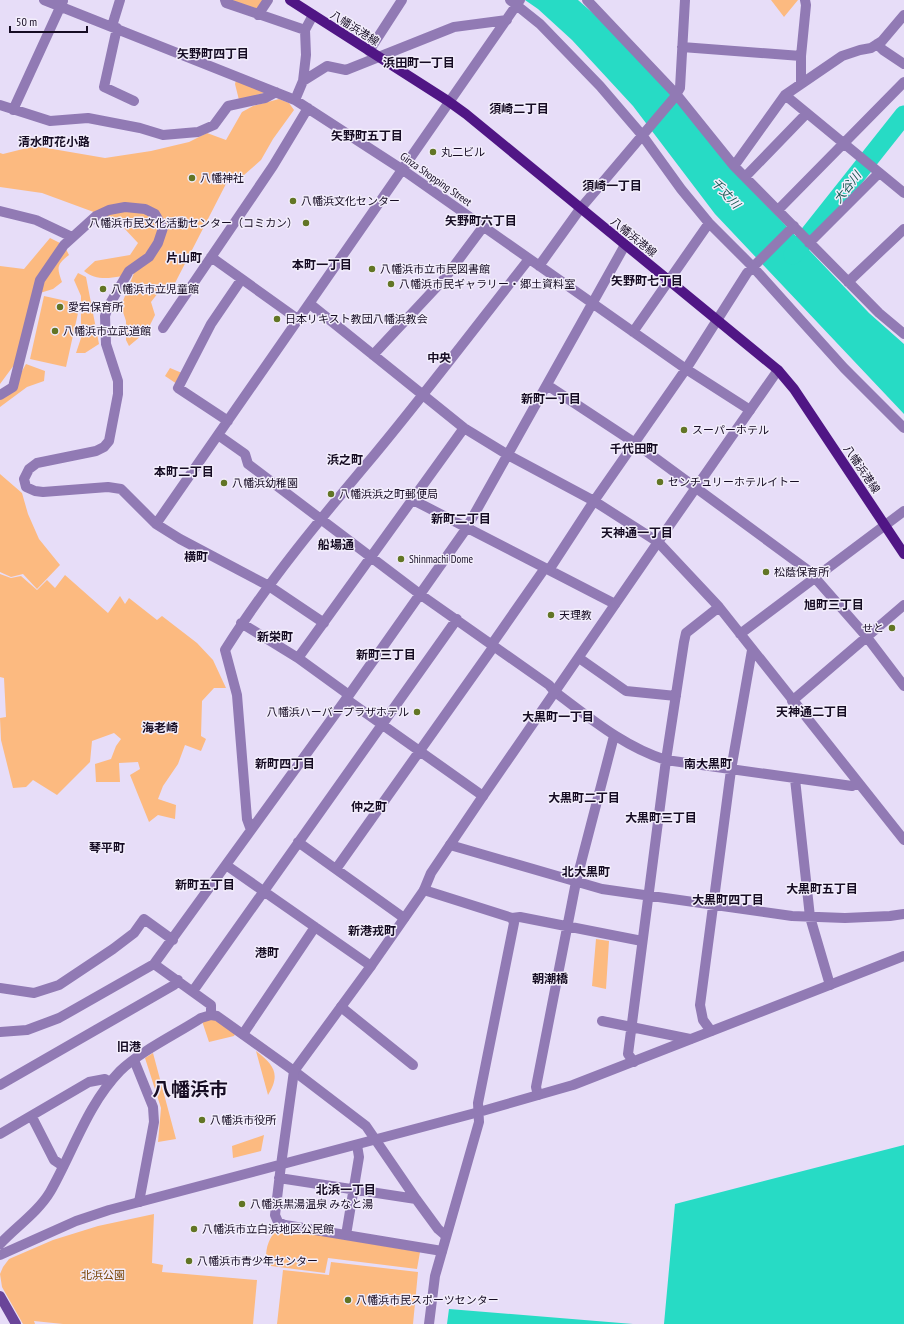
<svg xmlns="http://www.w3.org/2000/svg" width="904" height="1324" font-family="'PT Sans Narrow','Noto Sans JP',sans-serif">
<style>
.green{fill:#fcba80}
.water{fill:#27dbc5}
.lines{fill:none;stroke-linecap:round;stroke-linejoin:round}
.river{stroke:#27dbc5;stroke-width:19}
.minor{stroke:#917ab4;stroke-width:10}
.tertiary{stroke:#917ab4;stroke-width:10}
.secondary{stroke:#6a4599;stroke-width:10}
.primary{stroke:#501685;stroke-width:10}
.poi-dot{fill:#627525;stroke:#f2edfb;stroke-width:1.5}
.labels{text-anchor:middle;dominant-baseline:central;stroke-width:3;stroke-linejoin:round;paint-order:stroke}
.street-label{font-size:11px;fill:#160c23;stroke:#f2edfb}
.poi-label{font-size:11px;fill:#160c23;stroke:#f2edfb;text-anchor:start}
.park-label{font-size:11px;fill:#774100;stroke:#f2edfb}
.neighbourhood-label{font-size:12px;font-weight:bold;fill:#160c23;stroke:#f2edfb}
.water-label{font-size:12px;font-style:italic;fill:#155950;stroke:#f2edfb}
.town-label{font-size:19px;font-weight:bold;fill:#160c23;stroke:#f2edfb}
</style>
<rect width="100%" height="100%" fill="#e7ddf8"/>
<path class="green" d="M225,0h43l-10,15z
M771,0h27l-14,17z
M237,77l34,14 -32,9 -4,-16z
M279,99l10,4 5,7 -21,29 -12,21 -17,15 -16,5 -54,105 -16,8 -7,9 4,13 -8,16 -18,15 -3,-6v-19l-5,-15 13,-33c-16,4 -36,10 -50,-2l11,-10 35,-6 8,-12 -15,-16 -13,-9 -68,-25 -42,-6v-34l3,1 32,-8 70,12 46,-7 38,-9 18,-9 19,7 16,-28 11,-6z
M50,238l14,7 5,10c-13,10 -12,13 -7,27l-9,7 -13,4 -23,68 -17,23v-118l24,3z
M78,273l8,4 13,67 -14,9h-9l5,-15v-42l-7,-16z
M44,296l36,8 -14,63 -36,-8z
M26,364l19,7 -1,10 -17,6 -27,20v-12l13,-8z
M170,368l12,5 -5,11 -12,-8z
M0,474l22,19 6,21 11,25 21,26 -23,24 -14,-15 -12,3 -11,-5z
M0,574l11,4 10,-2 16,14 10,-10 8,8 10,-13 43,38 12,-17 5,8 4,-6 28,22 5,-4 35,27 16,17 13,28h-12l-12,13 -1,35 5,3 -5,12 -16,-6 -7,19 -15,22 -5,13 18,6 -1,14 -17,-4 -9,7 -19,-47 10,-6 -2,-7 -19,1 1,19h-24l-1,-18 16,-5 5,-13 5,-7 -7,-6 -22,8 -2,21 -33,33 -24,-15 -7,7 -13,1 -12,-48 -1,-22 6,-1 -2,-39 -4,-1z
M596,939l13,2 -3,48 -14,-3z
M211,1015l26,15 -3,6 -25,6 -8,-24z
M256,1051c18,14 25,23 12,44z
M153,1053l23,86 -18,3 3,-34 -16,-50z
M264,1135l-3,16 -28,7 -1,-12z
M154,1214l-2,49 11,2 -1,7 95,8 -4,44h-190l-29,-3 1,3h-12l-21,-37 -2,-13 3,-7 6,-8 44,-19 45,-14z
M278,1228l142,24 -3,17 -89,-11 -3,15 -54,-7 -5,-7c0,-13 3,-21 12,-31z
M331,1262l87,10 -5,52h-136l6,-54 46,5z"/>
<path class="water" d="M525,0h53l24,21 67,71 63,77 137,144 35,31v70l-189,-200 -82,-108 -61,-66 -34,-31z
M904,1145v179h-240l11,-120z
M449,1309l184,15h-186z"/>
<g class="lines">
<path class="river" d="M793,255l111,-140"/>
<path class="minor" d="M44,0l251,100 108,70 283,199 64,41
M225,0l1,3 79,27
M510,0l30,24 60,62 42,49 39,54 28,34 43,43 92,102 60,60
M587,0l89,94 58,72 145,147 25,21
M258,15l10,-15
M112,26l8,-26
M117,28l-13,59 30,14
M877,44l6,6 21,14
M682,47l119,9v27
M369,51l33,-51
M801,56l5,-51 -1,-5
M303,81l24,-15 19,4 108,-43 53,-7
M785,95l119,98
M295,100l8,-19 3,-26 -1,-25 8,-15
M0,105l50,16 38,-3 52,10 23,7 35,-3 16,-7 14,-19 37,-8 11,-6
M13,110l50,-109
M734,166l51,-71 57,-39 18,-6 11,-2 11,-7 22,-26
M745,177l62,-64
M778,210l126,-128
M0,211l36,9 36,17
M809,243l70,-70
M211,257l88,63
M539,266l41,-57 94,-111 6,-10 5,-88
M848,282l56,-53
M310,304l154,124 44,27 86,46 64,41 61,65 185,233
M163,328l110,-162 35,-58
M633,332l76,-109
M373,355l72,-77 38,-51
M547,385l88,58 174,128 57,65 38,50
M0,395l13,-8 27,-107 24,-35 32,-29 13,-6 16,-3 20,2 10,5 8,14 -5,15 -9,14 -20,14 -21,36 -3,9 1,28 12,37v13l-9,47 -5,6 -8,4 -59,12 -8,6 -5,10 2,8 9,4 8,1 65,-5 13,2 35,35 24,15 89,47 55,37
M228,421l-50,-33 33,-64 30,-44
M218,435l27,19 3,10 173,131 128,90 6,7c35,26 69,55 111,68l186,26 6,-3
M413,500l202,104
M156,524l364,-524
M549,570l45,-69 92,-132 61,-96 47,-47
M241,623l57,35 51,37
M740,634l164,-123
M492,644l53,-76
M298,658l166,-230
M579,658l47,33 50,5
M346,699l137,97
M792,701l112,-96
M795,779l15,138 20,68
M251,830l-4,-11 -10,-124 -12,-45c44,-70 97,-133 150,-196 53,-64 103,-130 154,-195
M298,842l106,76
M450,845l152,44 190,27 53,2 45,-2 14,-2
M226,865l145,101
M336,869l158,-223
M424,890l88,28 8,-1 122,24
M154,964l57,41v10
M0,988l34,5 25,-8 54,-36 21,-16 10,-14 29,21
M193,991l264,-372
M341,1007l72,58
M602,1021l88,18
M711,1031l-8,-11 -3,-15 31,-235 21,-120
M0,1032l27,-2 32,-12 95,-54 195,-269 117,-166 159,-284
M243,1034l72,-107
M134,1060l19,47 1,15 -15,80
M634,1062l-6,-8 38,-294 18,-118 2,-9 33,-26
M294,1071l72,55 50,73 22,30 7,6
M0,1085l174,-100 4,-5
M538,1095l-2,-8 40,-205 38,-146
M32,1117l22,43 9,6
M0,1134l89,-52 16,-3 5,3
M281,1165l-6,50 3,7 7,3 157,26
M279,1178l137,21
M346,1235l13,-78 -2,-12"/>
<path class="tertiary" d="M281,1165l13,-94 77,-105 53,-76 7,-17 52,-77 175,-254 120,-172
M0,1244c16,-17 38,-32 50,-52 23,-40 37,-87 70,-121 19,-19 58,-38 81,-53l10,-3 6,1 77,55
M0,1255l76,-34 33,-11 370,-98 94,-27 331,-129
M429,1324l6,-48 44,-154 -1,-19 36,-180 -2,-5"/>
<path class="secondary" d="M0,1296l16,28"/>
<path class="primary" d="M290,0l158,101 18,13 312,256 16,19 110,165"/>
</g>
<g class="poi-dot">
<circle cx="433" cy="152" r="4"/>
<circle cx="192" cy="178" r="4"/>
<circle cx="293" cy="201" r="4"/>
<circle cx="306" cy="223" r="4"/>
<circle cx="372" cy="269" r="4"/>
<circle cx="391" cy="284" r="4"/>
<circle cx="103" cy="289" r="4"/>
<circle cx="60" cy="307" r="4"/>
<circle cx="277" cy="319" r="4"/>
<circle cx="55" cy="331" r="4"/>
<circle cx="684" cy="430" r="4"/>
<circle cx="660" cy="482" r="4"/>
<circle cx="224" cy="483" r="4"/>
<circle cx="331" cy="494" r="4"/>
<circle cx="401" cy="559" r="4"/>
<circle cx="766" cy="572" r="4"/>
<circle cx="551" cy="615" r="4"/>
<circle cx="892" cy="628" r="4"/>
<circle cx="417" cy="712" r="4"/>
<circle cx="202" cy="1120" r="4"/>
<circle cx="242" cy="1204" r="4"/>
<circle cx="194" cy="1229" r="4"/>
<circle cx="189" cy="1261" r="4"/>
<circle cx="348" cy="1300" r="4"/>
</g>
<g class="labels">
<g class="street-label">
<text transform="translate(355 28) rotate(32)">八幡浜港線</text>
<text transform="translate(436 179) rotate(35)">Ginza Shopping Street</text>
<text transform="translate(634 237) rotate(39)">八幡浜港線</text>
<text transform="translate(862 469) rotate(56)">八幡浜港線</text>
</g>
<g class="poi-label">
<text x="441" y="152">丸二ビル</text>
<text x="200" y="178">八幡神社</text>
<text x="301" y="201">八幡浜文化センター</text>
<text x="298" y="223" text-anchor="end">八幡浜市民文化活動センター（コミカン）</text>
<text x="380" y="269">八幡浜市立市民図書館</text>
<text x="399" y="284">八幡浜市民ギャラリー・郷土資料室</text>
<text x="111" y="289">八幡浜市立児童館</text>
<text x="68" y="307">愛宕保育所</text>
<text x="285" y="319">日本リキスト教団八幡浜教会</text>
<text x="63" y="331">八幡浜市立武道館</text>
<text x="692" y="430">スーパーホテル</text>
<text x="668" y="482">センチュリーホテルイトー</text>
<text x="232" y="483">八幡浜幼稚園</text>
<text x="339" y="494">八幡浜浜之町郵便局</text>
<text x="409" y="559">Shinmachi Dome</text>
<text x="774" y="572">松蔭保育所</text>
<text x="559" y="615">天理教</text>
<text x="884" y="628" text-anchor="end">せと</text>
<text x="409" y="712" text-anchor="end">八幡浜ハーバープラザホテル</text>
<text x="210" y="1120">八幡浜市役所</text>
<text x="250" y="1204">八幡浜黒湯温泉 みなと湯</text>
<text x="202" y="1229">八幡浜市立白浜地区公民館</text>
<text x="197" y="1261">八幡浜市青少年センター</text>
<text x="356" y="1300">八幡浜市民スポーツセンター</text>
</g>
<g class="park-label">
<text x="103" y="1275">北浜公園</text>
</g>
<g class="neighbourhood-label">
<text x="213" y="53">矢野町四丁目</text>
<text x="419" y="62">浜田町一丁目</text>
<text x="519" y="108">須崎二丁目</text>
<text x="367" y="135">矢野町五丁目</text>
<text x="54" y="141">清水町花小路</text>
<text x="612" y="185">須崎一丁目</text>
<text x="481" y="220">矢野町六丁目</text>
<text x="184" y="257">片山町</text>
<text x="322" y="264">本町一丁目</text>
<text x="647" y="280">矢野町七丁目</text>
<text x="439" y="357">中央</text>
<text x="551" y="398">新町一丁目</text>
<text x="634" y="448">千代田町</text>
<text x="345" y="459">浜之町</text>
<text x="184" y="471">本町二丁目</text>
<text x="461" y="518">新町二丁目</text>
<text x="637" y="532">天神通一丁目</text>
<text x="336" y="544">船場通</text>
<text x="196" y="556">横町</text>
<text x="834" y="604">旭町三丁目</text>
<text x="275" y="636">新栄町</text>
<text x="386" y="654">新町三丁目</text>
<text x="812" y="711">天神通二丁目</text>
<text x="558" y="716">大黒町一丁目</text>
<text x="160" y="727">海老崎</text>
<text x="285" y="763">新町四丁目</text>
<text x="708" y="763">南大黒町</text>
<text x="584" y="797">大黒町二丁目</text>
<text x="369" y="806">仲之町</text>
<text x="661" y="817">大黒町三丁目</text>
<text x="107" y="847">琴平町</text>
<text x="586" y="871">北大黒町</text>
<text x="205" y="884">新町五丁目</text>
<text x="822" y="888">大黒町五丁目</text>
<text x="728" y="899">大黒町四丁目</text>
<text x="372" y="930">新港戎町</text>
<text x="267" y="952">港町</text>
<text x="550" y="978">朝潮橋</text>
<text x="129" y="1046">旧港</text>
<text x="346" y="1189">北浜一丁目</text>
</g>
<g class="water-label">
<text transform="translate(847 187) rotate(-52)">大谷川</text>
<text transform="translate(726 193) rotate(47)">千丈川</text>
</g>
<g class="town-label">
<text x="190" y="1089">八幡浜市</text>
</g>
</g>
<path d="M10 26v6h77v-6" fill="none" stroke="#160c23" stroke-width="2"/>
<text x="16" y="26" font-size="12" fill="#160c23" stroke="#f2edfb" stroke-width="3" paint-order="stroke">50 m</text>
</svg>
